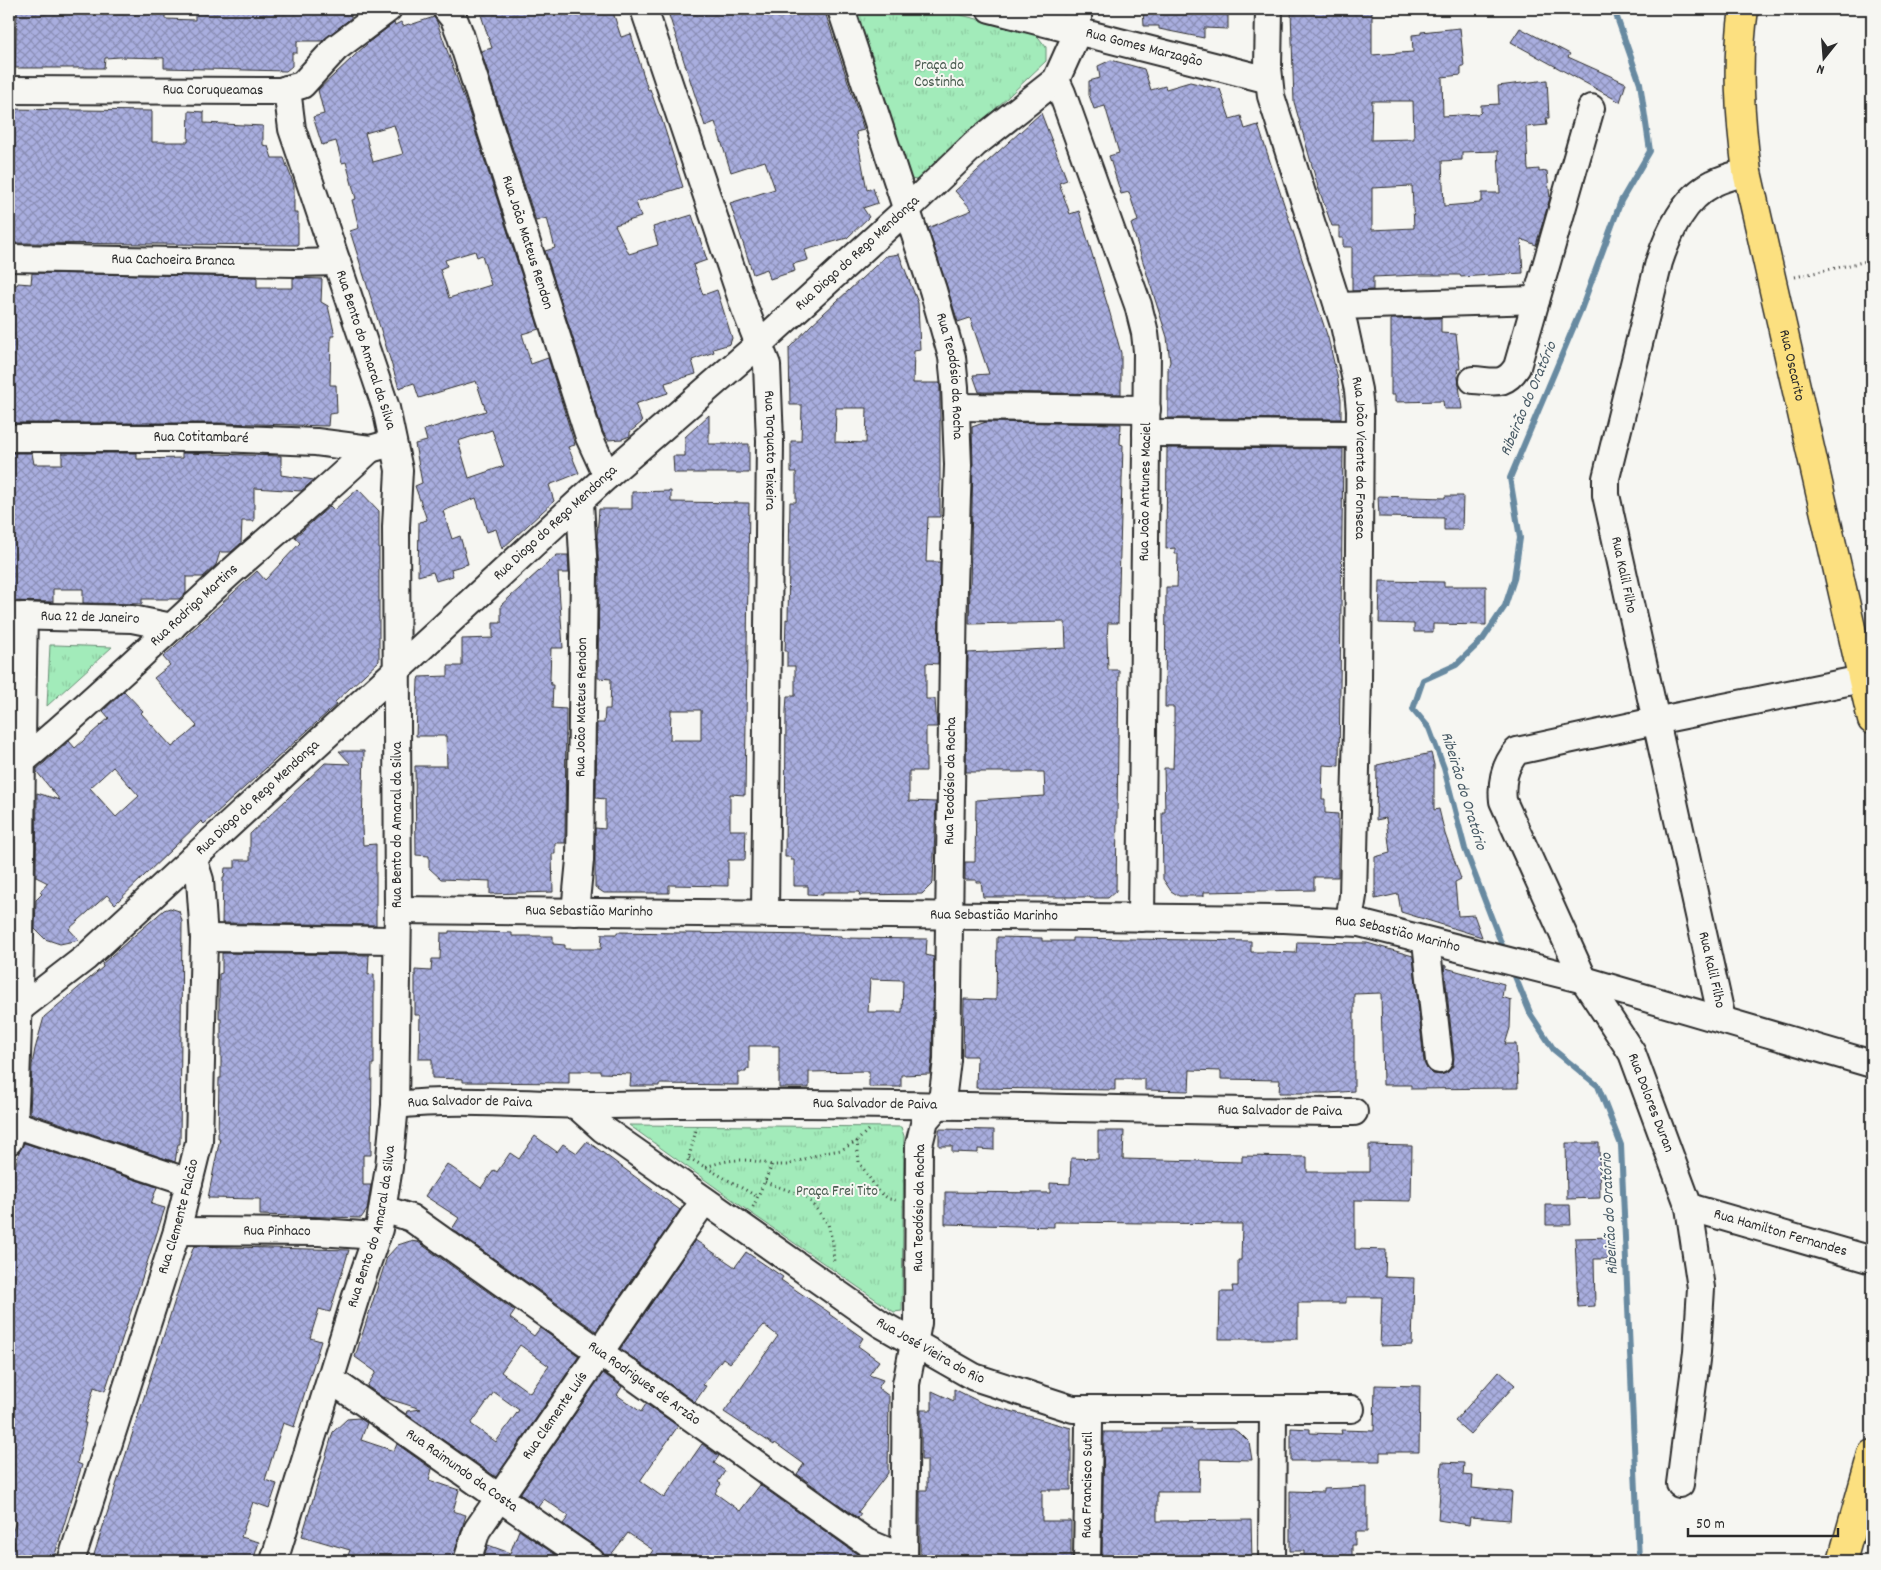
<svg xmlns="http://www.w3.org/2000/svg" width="1881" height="1570" font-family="Dekko,sans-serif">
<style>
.park{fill:url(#park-tufts);stroke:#668b72}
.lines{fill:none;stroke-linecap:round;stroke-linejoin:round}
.stream{stroke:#688aa1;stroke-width:6}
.building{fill:url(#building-cross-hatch);stroke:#2b2b2b;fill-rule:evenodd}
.minor-casing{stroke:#2b2b2b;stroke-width:30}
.major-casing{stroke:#2b2b2b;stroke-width:31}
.path{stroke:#2b2b2b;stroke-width:3;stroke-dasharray:1 4;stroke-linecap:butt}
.minor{stroke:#f6f6f2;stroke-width:26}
.major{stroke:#fce080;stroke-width:28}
.labels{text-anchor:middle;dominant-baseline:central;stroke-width:4;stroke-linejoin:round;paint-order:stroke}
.street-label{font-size:15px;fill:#2b2b2b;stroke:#f6f6f2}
.park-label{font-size:15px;fill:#495b4f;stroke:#f6f6f2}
.water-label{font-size:16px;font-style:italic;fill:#495b66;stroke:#f6f6f2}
</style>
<defs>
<pattern id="park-tufts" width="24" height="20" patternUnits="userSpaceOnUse" patternTransform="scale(1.25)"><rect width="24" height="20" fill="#a2ebba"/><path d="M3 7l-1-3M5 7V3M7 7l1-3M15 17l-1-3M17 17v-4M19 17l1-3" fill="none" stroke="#8ccaa0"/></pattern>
<pattern id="building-cross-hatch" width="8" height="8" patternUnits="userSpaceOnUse" patternTransform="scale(1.25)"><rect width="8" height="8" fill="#a9aedf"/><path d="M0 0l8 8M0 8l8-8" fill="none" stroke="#8a8eb5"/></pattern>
</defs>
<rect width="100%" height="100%" fill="#f6f6f2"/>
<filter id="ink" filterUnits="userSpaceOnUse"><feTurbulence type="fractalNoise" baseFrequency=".02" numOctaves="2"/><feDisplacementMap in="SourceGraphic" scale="10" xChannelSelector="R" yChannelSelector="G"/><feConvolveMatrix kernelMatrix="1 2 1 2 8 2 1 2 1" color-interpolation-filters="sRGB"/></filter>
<g filter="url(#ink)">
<path class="park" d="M854,9h82l99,24 11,14v14l-124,117 -5,2 -7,-1z
M50,645h6l56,2 -65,59z
M629,1125l272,2 3,9 -2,175 -8,1 -143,-99z"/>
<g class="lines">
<path class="stream" d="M1505,953l-40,-104 -21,-81 -15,-40 -16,-19 10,-29 33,-15 27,-26 22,-33 9,-27 6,-41 -10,-60 72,-171 39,-106 29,-50 -10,-68 -26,-74
M1512,969l19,46 23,35 44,36 23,59 18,416"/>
</g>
<path class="building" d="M17,9h148v10l30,1v-11h156v9l-29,23h-25v12h-5v13l-6,5 -122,-3v-10l-44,-1 -15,1 -1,10h-89z
M479,9h133l9,28 10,-3 17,56 2,-1 10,28h1l22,70 -47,15 5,15 -26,8 14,29 29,-9 -5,-18 39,-12 15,45 -14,5 10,30 14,-5 15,48 -2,6 -17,5 1,3 -22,8 4,14 -31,9 3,10 -33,11 7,18 -12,10v4l-8,3 -14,1 -5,-8 -58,-181 10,-3 -8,-30 -11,3 -55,-170 11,-3z
M667,9h157l40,121 -8,2 11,58 6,-2 5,15 -15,5 6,9 -22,21 -42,12 3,10 -15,4 2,7 -25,8 -3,-10 -14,5 -23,-71 45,-14 -10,-28 -34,11 -16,-50 -10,4z
M1143,9h85v20l-24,-1v10l-45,-9v-3h-15z
M1306,9h66v46l41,-3 -1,-17 9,-1v-2l39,-4 4,38h-3v9l-19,2 1,39 36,-2 2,-2v-7l18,-1 -1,-18 49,-6 2,38h-3l1,7 -21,2 2,43 11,-1v3l8,-1 3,27 -14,47 -15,-6 2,34 -62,4 -1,-2h-41l-46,2v13l-21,1v-44h-9v-9h-4v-12h-7l-14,-39 -24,-85 -3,-92zM1372,101h41l1,38 -43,1zM1498,151l2,42h-18v8h-2v2l-36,3 -2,-45 20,-1v-8zM1412,186l2,42 -42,2v-42z
M434,17l3,5 32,90 70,217 -17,5 9,30 17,-6 27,87 -7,2 11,26 -30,12 5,16 -52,48 -6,-20 -9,3 -11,-34 -33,13 9,28 8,-3 8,28 -17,5 2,7 -17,5 -3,-9 -15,4 1,-54 8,-2 -12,-34 7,-3 -7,-39 12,-3 -3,-11 62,-19 -10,-30 -57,17 -5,-15 -15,5 -49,-157 9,-3 -7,-28 4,-1 -10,-37 -4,1 -6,-22 -14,4 -9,-28 11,-3 -6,-24 51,-48 25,-19 1,2 6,-3 2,4 6,-2 1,1zM394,125l9,29 -30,8 -8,-29zM475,251l2,6 5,-2 9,30 -42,13 -9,-29 7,-3 -2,-6zM492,430l12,36 -35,12 -11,-37z
M1520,28l50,26 -2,3 58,26 -6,19 -109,-60z
M1111,60l33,9 7,21 14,-4 1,3 24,-7 30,7 10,30 11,-3 4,13 13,-4 70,213 9,37 4,25v19l-173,-1v-50l2,-6 -3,-25 -36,-113 7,-3 -9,-29 -8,2 -12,-38 10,-3 -14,-47 -11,3 -5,-14v-14l11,-3 -2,-12z
M9,109l143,2v31h36l1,-31 15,1v11l59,3v19l5,1 4,12h12l10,27v28h4v32l-287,-2 -1,-17h-1z
M1041,113l26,67 -8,3 11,31 9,-3 30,99 12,43v41l-142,-2 -6,-17 16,-1 -19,-56 -12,4 -30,-94 44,-18 -17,-19z
M899,254l19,49 2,47 -6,1 -1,32h27v134h-12l-2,45h14l-2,102 -12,-1v36h9l2,28h-11v44h-17v30l27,1 -3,81 -11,11 -63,1 1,-3h-37v3l-15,-1v-8h-14v-26h-3v-3h-6l1,-146 1,-15h8v-30h-8v-15h-2l1,-32 2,1 2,-118h6v-30h-5v-31h10l1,-36h-12l-1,-57 22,-23 75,-69zM836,408h31l-1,35 -31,-1z
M32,273l225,4v11h36v-10l29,1 -1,23 7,4 7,30h-4l-1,49h6l1,28 -8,1 -1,12 -109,-3h-210v-139l8,1 1,-2 13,1z
M1441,318v15l15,1 4,35h-3l5,40h-18l-1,-8 -48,1v-7h-4v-76z
M709,415v29h40v29h-75l-1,-17h12v-19z
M986,422l135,2 -1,20 3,1 -5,178h-10l-1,15 1,32h11l-3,221 -8,7h-18v-1h-107l-2,-15h-5v-2h-11v-18h10l1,-62 69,-4 -1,-24h-78l2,-119 98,-5 -1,-26 -96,2 4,-159 -1,-38z
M1167,448l176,1 -4,317 -16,-1 -1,34h3v14l13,1v63h-24v13l-110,2v4h-25l-8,-5 -8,-12 -1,-67h3l-1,-44h9l1,-31v-30h-9l1,-120h11l1,-33h-3v-6l-9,1z
M9,453h23l2,11h28v-11h75v6l45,-1v-5l99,3v19l33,5 -13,11 -47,-3v33h-12l-1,22 -10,9h-11l-4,13 -13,12h-17v16l-7,6h-37v5l-59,-1v-14h-30v13l-44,-1z
M358,489l21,22v150l-44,41 2,2 -133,120 -3,-3 -86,83 -8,-9 -38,34 10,11 -19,4 -15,-5 -10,-10 1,-29 6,-6 -2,-2 8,-9 -12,-6 1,-84 23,7 -23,-28v-3l32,-28 6,7 34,-30 -6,-7 21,-20 19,20 -2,2 31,34 14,-11 11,-10 -43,-48 16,-13 -7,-8 94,-86 8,9 35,-37 -5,-6 35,-31 4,4zM113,767l26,29 -23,21 -26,-29z
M671,491v11l78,1 -4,292 -15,-1v36h16l-1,30h-17v26l-59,-1v8h-65l-9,-6v-59l10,1v-30l-9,-1 1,-75h7l1,-14h5l1,-30 -13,-1 1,-105 -2,-37 2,-27h33v-17zM671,710h30v30h-31z
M1378,496l67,2v-2h18l-1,34h-18v-12l-65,-1z
M557,555h11l1,18h-11l5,75h-12l-1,30 1,7h2l-1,23 14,1 -1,134h-10v11h-3l1,38 -63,2v-13l-49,-2 -12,-11v-12l-13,-1 -1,-89h32l-1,-30h-30l2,-56 1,-3 29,-1v-10h14v-27l31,-1v-15h8v-18z
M1380,581l64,1v4h42v39l-53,-1v8h-19v-8l-35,-1z
M339,751h25l-2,77 1,17 13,-1v81l-154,-2 1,-46h1l1,-9h10v-8h15v-26l75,-71 26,1z
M1431,753l3,12v45l5,-1 6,25 16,45 -6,3 3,34 16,-1 8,22 -81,-25 -3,-18 -23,5v-42l15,-4 -4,-35 -10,2 1,-55z
M170,908l9,3 3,10 -2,223h-2l-3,18 -145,-49 2,-48 3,-16 9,-32 59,-50 -1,-3 26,-23 36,-31z
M449,931l63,2v3h41v8l12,1v4h36l1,-15h15v-2l195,3 29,1v2l86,1 -1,16 8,2 -2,102 -2,15 -29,1v12h-32v-16l-60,1v16h-30v-42h-30v23h-3v3h-8v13l-79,-1v2h-29l1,-12 -31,-1v-2h-31v12l-106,-1v-3l-31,-1v-19h-13l1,-44h-5v-45l16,1 1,-12h8l1,-26h8zM870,979l33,1 -1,32h-34z
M997,937l45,1v3h30v-3l179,3v11h16l29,1 1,-11 70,1 46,13 11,106 3,7 6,5 8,1 7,-3 5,-6 1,-8 -10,-93 2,1v2l58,16 -2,13 9,3 -1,28 -5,16h11l2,44 -107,1v-4h-28l-2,-92 -27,1v97l-25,2h-50l1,-13 -59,-1v-8l-31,-1 -1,21 -44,-1v-11h-30v11l-139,-2 1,-32h-14l1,-57 32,1z
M222,953l147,2 -1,20 6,-1v90h-2l-1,91h-8v30h8l-4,25 -6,8 -101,-3v-16l-52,-1 12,-60h-2l1,-60h2v-59h-2v-45l3,-1z
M939,1129l55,1v20l-16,-1v4l-26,-1v-6h-13z
M1098,1131h26l-1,28 119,3v-6l65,1v15h62v-27l43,1 -1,55 -56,-1v49l31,1 -1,27 29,1 -2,67 -32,1 2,-49h-36v6h-48v36h-79l1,-47h13l-1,-6h6v-26h3l1,-36 -188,-2v5l-109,-3v-32l105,1v-10l20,1 1,-26 27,1z
M535,1136l22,16 6,-8 14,9 10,-12 93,69 -84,121 -144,-102 7,-11 -34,-22 22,-32 34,24 13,-18 3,2 13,-19 9,6z
M24,1143l133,44 -6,17 14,4 -60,183 -11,-4 -10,36h2l-9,40 5,2 -29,96h-30l-13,-4 5,-15 -5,-2 6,-19 -7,-2v-330l10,-37z
M1566,1143h33l1,55 -33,1z
M1546,1205h24l1,20h-25z
M1613,1237v22h-19l1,47 -17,1 -3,-69z
M695,1240l40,27 11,-15 37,25 -2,3 49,33 -1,1 34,24 -5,8 21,15 -10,14 14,5 -5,8 11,8 -1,77 -30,39 3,2 -3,4 -61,-44 7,-10 -29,-21 -1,2 -50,-33 54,-76 -14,-11 -34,38 -7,-5 -20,27 3,1 -11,16 -75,-53z
M410,1241l8,1 97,69 -5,7 24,18 6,-8 39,28 -83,121 -90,-63 1,-3 14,-2 -39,-12 -15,-11 9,-14 -21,-15 32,-100 11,-12zM520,1345l29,21 -19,27 -29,-21zM494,1392l25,18 -23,32 -25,-18z
M194,1246l155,4 -19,62 -11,-3 -9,29 11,3 -27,86 -11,-4 -7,22 -11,35 12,4 -8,24 -16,-6 -12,35 18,5 -6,19h-161l89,-280z
M1499,1371l16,14 -45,49 -15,-13z
M603,1373l19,14 -5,8 24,17 5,-8 32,22 -38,55 24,17 38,-54 17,12 -5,7 11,8 -7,11 3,2 -6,9 25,18 20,-26 97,69 13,7h-224l7,-11 -25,-17 -22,28 -2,-7 -5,-5 -36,-25 6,-8 -25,-17 -6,8 -18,-13z
M1375,1385l45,1 -1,66h-39v9h-89v-33l19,1v4l32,1 -1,-4 33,1z
M954,1389l28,14 89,25v62h-29v31h29v40h-151v-71h7v-30h-6v-50h11v-19l22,10z
M359,1418l8,5 -6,17 33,11 3,-7 35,25 -3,11 30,10 -6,21 13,4 -14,46h-106l4,-11 -48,-14 31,-104 14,-13z
M1161,1428h31v2l41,-1 8,5 8,8 3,18 -52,-1 -1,33h-42v29l94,-1 1,41h-138v-2l-12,1 2,-128h57z
M1442,1462l22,1 -1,12 10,1 -1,12 40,4 -2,28 -40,-3 -1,8 -31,-5z
M1367,1487v45h-12v13h-3v16h-48v-10h-14v-60l33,1v-3z
M519,1530l31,21 15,10h-82l5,-16 22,8z"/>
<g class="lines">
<defs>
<g id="minor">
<path id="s1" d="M446,9l8,10 6,15 129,403 18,39"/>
<path id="s2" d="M644,9l101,300 22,56 3,76 -5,472"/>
<path id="s3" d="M841,9l92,281 19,67 3,30 3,78 -4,122 -7,473 -5,41 -17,19 -6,25 -1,178 -12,61 -2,177"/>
<path id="s4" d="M990,9l279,71"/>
<path id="s5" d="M1269,9l-1,59 3,28 73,229 14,65 2,21 -2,272 -5,213 -4,25"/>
<path d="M1056,80l6,13 76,212 7,28 2,18 -6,567"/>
<path id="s6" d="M9,90l271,1 22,-6 34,-37 52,-39"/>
<path id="s7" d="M9,258l287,5 41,-1"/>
<path d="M1338,306l198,-6"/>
<path d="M1473,380c21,1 31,7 44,-13l74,-259"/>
<path d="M956,407l191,2"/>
<path d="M1146,433l214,1"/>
<path id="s8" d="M9,438h210l97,4 54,7 11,-3"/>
<path id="s9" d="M9,616l123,3 40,8"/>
<path id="s10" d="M20,763c73,-61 141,-127 211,-191 46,-41 94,-80 139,-123"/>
<path id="s11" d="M398,910l886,9 75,4 225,57 288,84"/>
<path id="s12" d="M575,912l5,-52 4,-287 -4,-71"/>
<path d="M204,938l193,2"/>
<path d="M1426,941l13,119"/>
<path id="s13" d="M19,1009l66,-51 522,-482 152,-132 147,-134 69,-66 81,-64 22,-49v-22"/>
<path d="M1722,1019l-116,-524v-17l53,-216c10,-30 25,-64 55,-79 9,-5 22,-8 33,-11"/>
<path id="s14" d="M395,1105c70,-8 141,1 212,0 249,-5 498,6 747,7"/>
<path id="s15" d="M576,1105l27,24 278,195 93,53 99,32h278"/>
<path d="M14,1124l175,58"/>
<path d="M9,1141l5,-17c9,-169 6,-338 10,-508"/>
<path id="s16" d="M1689,1207l183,53"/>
<path id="s17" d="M383,1210l13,3 15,5 455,324 38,16"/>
<path id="s18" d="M177,1231l142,1 58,4"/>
<path id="s19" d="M331,1380c87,59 172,122 260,181"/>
<path d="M1680,1484l17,-132 4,-64 -12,-81 -57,-154 -48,-73 -81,-179c-2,-19 1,-35 14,-50l138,-30 217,-44"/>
<path id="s20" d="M71,1561l106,-330 22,-89 5,-204 -4,-58 -7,-22"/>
<path id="s21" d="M274,1561l83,-268 22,-64 10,-62 6,-62 3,-195 -2,-383 3,-57 -13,-62 -94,-279 -5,-40"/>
<path id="s22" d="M467,1561l10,-31 227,-329"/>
<path id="s23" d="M1087,1561l2,-137 -1,-15"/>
<path d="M1272,1561l1,-151"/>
</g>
<g id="major">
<path id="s24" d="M1744,9c-8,54 -4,109 3,163l125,548"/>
<path d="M1842,1561l30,-107"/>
</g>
</defs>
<use href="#minor" class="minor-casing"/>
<use href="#major" class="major-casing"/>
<path class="path" d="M1795,277l77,-17
M857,1141l2,21 19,29 11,8 8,1
M689,1158l69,39
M688,1161l9,-35
M706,1167c25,-9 41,-9 66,-2
M765,1182l42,15 21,27 5,20 1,20
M753,1207l19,-42h15l36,-12 18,-3 16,-9 13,-13"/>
<use href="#minor" class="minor"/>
<use href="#major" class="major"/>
</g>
</g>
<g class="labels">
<g class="street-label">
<text stroke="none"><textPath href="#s4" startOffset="159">Rua Gomes Marzagão</textPath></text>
<text stroke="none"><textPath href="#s6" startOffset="204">Rua Coruqueamas</textPath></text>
<text stroke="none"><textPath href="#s1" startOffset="248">Rua João Mateus Rendon</textPath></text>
<text stroke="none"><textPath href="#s13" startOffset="1129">Rua Diogo do Rego Mendonça</textPath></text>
<text stroke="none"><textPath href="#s7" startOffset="164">Rua Cachoeira Branca</textPath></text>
<text transform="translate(365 350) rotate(72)">Rua Bento do Amaral da Silva</text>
<text stroke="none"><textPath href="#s24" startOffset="362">Rua Oscarito</textPath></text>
<text stroke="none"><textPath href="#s3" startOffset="384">Rua Teodósio da Rocha</textPath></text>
<text stroke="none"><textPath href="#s8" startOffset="192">Rua Cotitambaré</textPath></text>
<text stroke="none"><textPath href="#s2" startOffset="462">Rua Torquato Teixeira</textPath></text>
<text stroke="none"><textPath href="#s5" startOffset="462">Rua João Vicente da Fonseca</textPath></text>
<text transform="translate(1146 492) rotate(-89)">Rua João Antunes Maciel</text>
<text stroke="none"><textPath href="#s13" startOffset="724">Rua Diogo do Rego Mendonça</textPath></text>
<text transform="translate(1623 575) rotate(78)">Rua Kalil Filho</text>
<text stroke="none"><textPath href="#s10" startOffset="235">Rua Rodrigo Martins</textPath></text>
<text stroke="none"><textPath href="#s9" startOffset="81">Rua 22 de Janeiro</textPath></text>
<text stroke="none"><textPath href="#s12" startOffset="205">Rua João Mateus Rendon</textPath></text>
<text transform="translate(951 781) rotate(-89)">Rua Teodósio da Rocha</text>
<text stroke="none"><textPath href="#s13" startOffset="319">Rua Diogo do Rego Mendonça</textPath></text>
<text transform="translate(398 825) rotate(-90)">Rua Bento do Amaral da Silva</text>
<text stroke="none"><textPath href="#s11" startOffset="191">Rua Sebastião Marinho</textPath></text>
<text stroke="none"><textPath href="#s11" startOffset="596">Rua Sebastião Marinho</textPath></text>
<text stroke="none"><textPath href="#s11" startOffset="1001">Rua Sebastião Marinho</textPath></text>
<text transform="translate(1711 970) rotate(77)">Rua Kalil Filho</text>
<text transform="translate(1650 1103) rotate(69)">Rua Dolores Duran</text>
<text stroke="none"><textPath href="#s14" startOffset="75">Rua Salvador de Paiva</textPath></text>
<text stroke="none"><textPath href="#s14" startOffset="480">Rua Salvador de Paiva</textPath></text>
<text stroke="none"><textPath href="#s14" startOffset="885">Rua Salvador de Paiva</textPath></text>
<text transform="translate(920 1208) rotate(-89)">Rua Teodósio da Rocha</text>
<text stroke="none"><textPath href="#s20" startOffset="361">Rua Clemente Falcão</textPath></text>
<text stroke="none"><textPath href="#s21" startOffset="349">Rua Bento do Amaral da Silva</textPath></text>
<text stroke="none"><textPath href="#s18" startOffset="100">Rua Pinhaco</textPath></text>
<text stroke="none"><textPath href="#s16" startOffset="95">Rua Hamilton Fernandes</textPath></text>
<text stroke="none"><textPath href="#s15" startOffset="432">Rua José Vieira do Rio</textPath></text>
<text stroke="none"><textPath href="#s17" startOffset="315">Rua Rodrigues de Arzão</textPath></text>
<text stroke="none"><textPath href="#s22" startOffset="171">Rua Clemente Luís</textPath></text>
<text stroke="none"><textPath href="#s19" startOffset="159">Rua Raimundo da Costa</textPath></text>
<text stroke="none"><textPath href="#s23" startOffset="76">Rua Francisco Sutil</textPath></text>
</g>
<g class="park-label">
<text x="939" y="66">Praça do<tspan x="939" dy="17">Costinha</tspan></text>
<text x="837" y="1192">Praça Frei Tito</text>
</g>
<g class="water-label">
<text transform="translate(1529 399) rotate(-67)">Ribeirão do Oratório</text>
<text transform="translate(1463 791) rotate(73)">Ribeirão do Oratório</text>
<text transform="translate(1610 1214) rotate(-93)">Ribeirão do Oratório</text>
</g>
</g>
<rect width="1881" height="1570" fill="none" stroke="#f6f6f2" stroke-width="30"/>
<rect x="15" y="15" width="1851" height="1540" fill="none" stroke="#2b2b2b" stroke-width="2" filter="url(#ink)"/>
<g transform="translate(1824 58) rotate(197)" stroke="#f6f6f2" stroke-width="4" paint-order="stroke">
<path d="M0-4L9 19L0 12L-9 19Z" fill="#2b2b2b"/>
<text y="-8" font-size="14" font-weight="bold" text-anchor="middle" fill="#2b2b2b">N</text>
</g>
<path d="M1688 1528v8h150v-8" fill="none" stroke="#2b2b2b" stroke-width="2.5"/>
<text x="1696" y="1528" font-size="15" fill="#2b2b2b" stroke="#f6f6f2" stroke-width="4" paint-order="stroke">50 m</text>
</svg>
